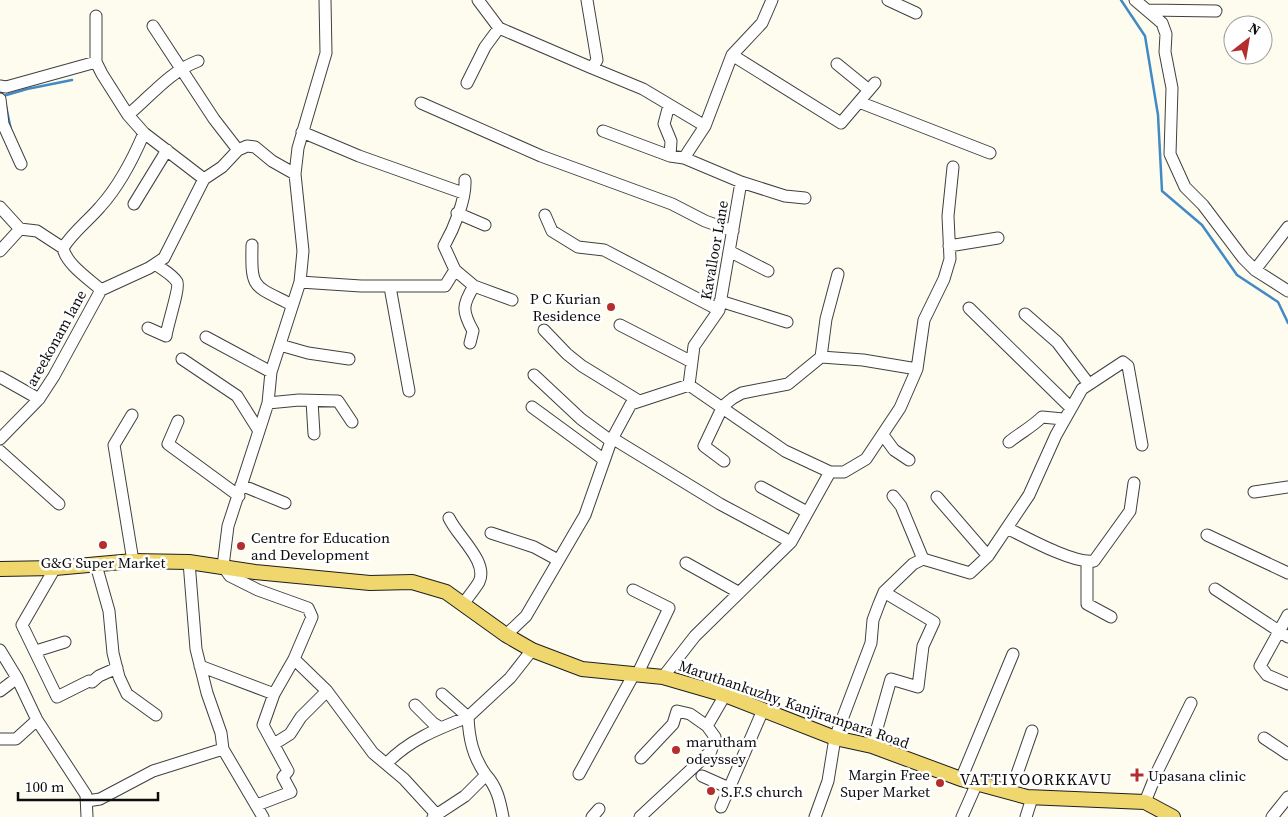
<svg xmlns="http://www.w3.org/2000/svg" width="1288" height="817" font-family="'Source Serif 4',serif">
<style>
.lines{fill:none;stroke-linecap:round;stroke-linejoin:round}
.stream{stroke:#428ac5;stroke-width:2.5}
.minor-casing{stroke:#404040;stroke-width:13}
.major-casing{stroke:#1e1e1e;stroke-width:16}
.minor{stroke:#fff;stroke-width:11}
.major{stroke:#f0d76d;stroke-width:14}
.poi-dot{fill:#b52e2e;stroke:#fff;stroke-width:2}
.labels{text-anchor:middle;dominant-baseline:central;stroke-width:5;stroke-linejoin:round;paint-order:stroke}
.street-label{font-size:15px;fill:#0d0d0d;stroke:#fff}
.poi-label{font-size:15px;fill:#0d0d0d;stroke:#fff;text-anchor:start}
.neighbourhood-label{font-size:16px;letter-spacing:1px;fill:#0d0d0d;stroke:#fff}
</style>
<rect width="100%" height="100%" fill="#fefcef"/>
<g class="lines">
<path class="stream" d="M1121,0l24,36 13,79 4,76 40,34 35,50 41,27 10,21
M3,96l24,-7 45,-9
M6,106l5,24"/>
<defs>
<path id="minor" d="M325,0l1,53 -28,95 -3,26 8,77 -3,31 -29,90 -3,31 -9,28 -31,95 -5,40 7,10 28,14 50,18 4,9 -18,42 33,32 46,62 31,26 32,35
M478,0l21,28 93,40
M587,0l10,60 -5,8 51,21 62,37
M888,0l28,13
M1135,0l27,23 4,11 -1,18 7,36 -2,66 15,33 18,18 40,53 12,12 33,21
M1148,10l68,1
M96,16v46l6,12 26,41 16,18 60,46 18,-12 16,-17 9,-4 8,1 17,14 23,13
M153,26l61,93 24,31
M732,55l109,68 34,-40
M837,64l32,26
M467,83l18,-36 14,-19
M0,86l6,1 90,-25
M0,99l3,25 18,40
M859,102l131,51
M421,103l120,53 131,48 33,17 28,10
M669,105l-5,19 7,17 -1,15
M128,115c24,-20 41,-43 70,-54
M603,131l67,25 14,2
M302,132l57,24 104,37
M741,182l44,14 20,2
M134,204l33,-54
M0,207l20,22
M457,213l28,12
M545,215l7,16 26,16 26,3 115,60
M252,245c-1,45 1,40 40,60
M949,246l49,-8
M0,251l20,-22 17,2 26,17
M729,251l39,20
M455,270l19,16 38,14
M1255,270l33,-43
M300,282l61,4h84l10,-16 -11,-24c10,-18 22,-46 21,-66
M390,287l19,104
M101,290c-12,-11 -35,-26 -38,-42 10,-16 25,-27 37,-41 20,-22 33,-48 44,-74
M720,301l67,21
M969,308l101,99
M1025,314l32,28 31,41
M620,325l72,37
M148,328l18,8c1,-10 14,-48 11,-54 -4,-7 -15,-13 -22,-18
M544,330l23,24 15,12 57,35
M206,337l65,35
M470,343l3,-12c-11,-20 -11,-26 1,-45
M280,345l28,8 41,6
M821,357l5,-38 12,-45
M182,359l55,37 22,35
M534,375l47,44 30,22
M0,377l39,22
M312,401l2,33
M268,403l31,-3 39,1 14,21
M532,407l71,52
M132,415l-18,30 19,116
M178,421l-10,23 71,52
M883,435l11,15 15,10
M612,438l108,66 71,38
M0,439l39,-40 15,-23 47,-86 48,-22 15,-10 40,-79
M1009,442c11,-9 23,-15 33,-25l21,2
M0,451l59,53
M724,461l-20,-15 19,-40 10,-8 9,-5 46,-9 33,-27 42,3 54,9
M830,472h14l22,-13 34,-51 17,-39 7,-49 20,-41 6,-20 -2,-43 5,-49
M241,485l44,18
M761,487l46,25
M1254,492l34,-5
M893,496l8,10 22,53
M937,497l51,59
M449,518c8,18 40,44 30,64 -4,7 -11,15 -16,22
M1007,528c20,10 67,36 87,33l36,-50 4,-28
M491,533l43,14 24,13
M1207,535l81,38
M189,562l7,87 11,44 14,40 2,16 40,68
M1087,562v42l24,13
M686,563l52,29
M96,565l13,46 4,42 6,24 8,17 29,21
M55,568l-33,57 35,72 32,-16 3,1 7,-6 18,-8
M1215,589l73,48
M633,590l36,18 -32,67
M1288,615l-28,51 7,9 21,9
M506,635l20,-19 59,-101 26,-74 20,-37 58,-19 5,-39 25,-36 22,-128 -57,-24 21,-32 27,-71 30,-32 10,-23
M0,650l17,28 20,42 49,75 1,22
M36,651l29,-9
M200,666l74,28 20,-35
M663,677l32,-41 96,-94 39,-70 -45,-21 -96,-66
M0,691l17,-13
M415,705l18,18 8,5
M1264,738l24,16
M0,739h16l21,-19
M274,744l16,-10 11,-17 26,-26
M872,746l19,-67 27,8 5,-41 11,-24 -50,-30
M641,758l32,-34 4,-13 13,3 17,12
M386,764c23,-24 51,-35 82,-47l-26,-23
M579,774l55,-100
M486,775c11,12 14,26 17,42
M702,776l27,12
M961,779l52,-125
M1005,791l12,-17 15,-43
M87,801l13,-2 53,-28 70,-22
M1145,802l12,-30 34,-69
M257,805l34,-13 -8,-15 5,-6 -25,-46 11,-31
M721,807l42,-97
M433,817l32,-21 21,-21c-13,-18 -17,-36 -18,-58l42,-39 22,-28
M592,817l7,-8
M640,817l71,-66 4,-14 -8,-11 18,-31
M815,817l13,-36 7,-43 36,-95 2,-23 6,-16 5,-12 29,-28 10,-5 47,14 18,-17 41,-61 27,-60 26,-46 41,-27 5,4 14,79
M962,817l15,-34
M1026,817l6,-19
M1272,817l16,-20"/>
<path id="major" d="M0,569l55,-1 78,-7 56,1 66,10 115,11 42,-1 34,10 60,43 26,15 50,19 81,8 62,18 110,43 37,8 89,33 66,18 118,5 28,15"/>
</defs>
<use href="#minor" class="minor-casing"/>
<use href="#major" class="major-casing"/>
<use href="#minor" class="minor"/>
<use href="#major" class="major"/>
</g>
<g class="poi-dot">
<circle cx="611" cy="307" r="5"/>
<circle cx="103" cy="545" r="5"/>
<circle cx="241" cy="546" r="5"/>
<circle cx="676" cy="750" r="5"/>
<path d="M1134.5 767.5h5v5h5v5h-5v5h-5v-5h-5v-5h5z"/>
<circle cx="940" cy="783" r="5"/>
<circle cx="711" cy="791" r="5"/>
</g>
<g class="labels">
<g class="street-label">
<text transform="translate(714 250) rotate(-80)">Kavalloor Lane</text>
<text transform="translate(56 338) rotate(-61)">areekonam lane</text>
<text transform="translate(794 704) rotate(19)">Maruthankuzhy, Kanjirampara Road</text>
</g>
<g class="poi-label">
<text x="601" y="298" text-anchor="end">P C Kurian<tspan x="601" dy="17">Residence</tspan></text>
<text x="251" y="537">Centre for Education<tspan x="251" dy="17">and Development</tspan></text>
<text x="103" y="562" text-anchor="middle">G&amp;G Super Market</text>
<text x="686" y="741">marutham<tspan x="686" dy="17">odeyssey</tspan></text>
<text x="930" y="774" text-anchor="end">Margin Free<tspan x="930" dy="17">Super Market</tspan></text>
<text x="1148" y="775">Upasana clinic</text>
<text x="721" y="791">S.F.S church</text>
</g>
<g class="neighbourhood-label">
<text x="1036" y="779">VATTIYOORKKAVU</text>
</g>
</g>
<g transform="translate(1248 40) rotate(31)"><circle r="24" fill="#ffffff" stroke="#9e9e9e"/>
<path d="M0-4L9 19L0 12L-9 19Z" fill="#b52e2e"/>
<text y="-8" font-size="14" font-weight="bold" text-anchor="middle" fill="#0d0d0d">N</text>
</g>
<path d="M18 792v8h140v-8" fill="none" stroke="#0d0d0d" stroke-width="2.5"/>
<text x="25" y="792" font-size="15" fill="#0d0d0d" stroke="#ffffff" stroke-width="4" paint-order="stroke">100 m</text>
</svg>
